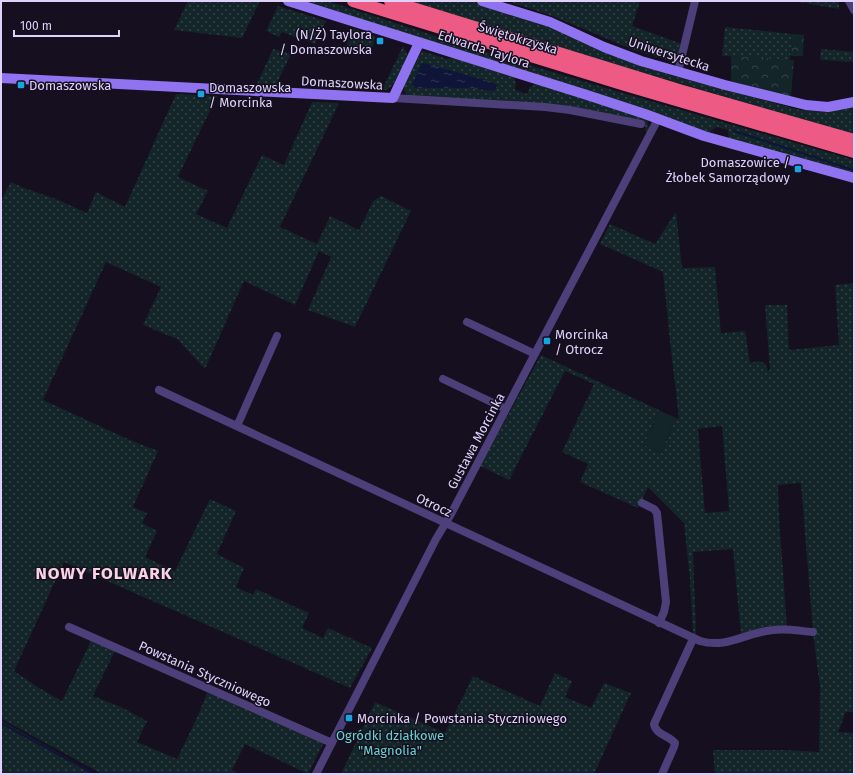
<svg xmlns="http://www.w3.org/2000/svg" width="855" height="775" font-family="'Fira Sans',sans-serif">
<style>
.green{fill:url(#green-dots);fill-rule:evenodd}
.forest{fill:url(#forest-crowns)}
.pitch{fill:#132528}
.water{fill:url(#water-ripples)}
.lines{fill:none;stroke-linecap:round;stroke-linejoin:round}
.stream{stroke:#0e1539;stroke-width:2}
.street{stroke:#4d3f79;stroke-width:8}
.secondary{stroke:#8f73f0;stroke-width:10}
.highway{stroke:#ed5a83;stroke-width:12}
.poi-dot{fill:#19a4df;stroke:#150f1f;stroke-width:1.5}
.labels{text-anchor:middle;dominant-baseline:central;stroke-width:3;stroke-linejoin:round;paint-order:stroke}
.poi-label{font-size:13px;fill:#ded2fa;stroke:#150f1f;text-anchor:start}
.street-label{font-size:13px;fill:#ded2fa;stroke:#150f1f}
.park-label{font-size:13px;fill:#66d2cc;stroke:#150f1f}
.district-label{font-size:17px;font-weight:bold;letter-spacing:1px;fill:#fad4e5;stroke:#150f1f}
</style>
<defs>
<pattern id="green-dots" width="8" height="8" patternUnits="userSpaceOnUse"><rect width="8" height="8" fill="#132528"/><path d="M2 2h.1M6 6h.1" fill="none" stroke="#354448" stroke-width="1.8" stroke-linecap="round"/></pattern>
<pattern id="forest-crowns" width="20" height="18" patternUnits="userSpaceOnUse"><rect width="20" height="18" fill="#132528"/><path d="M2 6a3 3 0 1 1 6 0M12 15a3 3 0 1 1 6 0" fill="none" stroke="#354448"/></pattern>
<pattern id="water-ripples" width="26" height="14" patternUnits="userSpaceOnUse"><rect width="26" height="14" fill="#0e1539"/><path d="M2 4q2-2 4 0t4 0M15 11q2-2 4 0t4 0" fill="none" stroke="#313657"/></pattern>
</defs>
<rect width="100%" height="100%" fill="#150f1f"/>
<path class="green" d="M188,1h72l-18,37 -68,-8z
M300,1h27l158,51 141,42 228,66v15l-125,-34 -1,-11 -12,-3 -7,6z
M410,1h61l77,25 91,38 34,12 127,34 26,2 28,-6v28l-298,-87z
M507,1h133l-8,25 45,16 4,2 -4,19 -48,-15 -74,-31z
M793,1h46v8z
M278,6l48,15 -11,23 -33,-12 -3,5 -13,-6z
M725,27l67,7 -2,26 -68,-4z
M351,28l24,8 -4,17 -24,-7z
M403,46l4,8c-2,8 -12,31 -19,35 -2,1 -3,1 -6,1z
M273,49l18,5 -15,31 -19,-1z
M821,49l33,3v10l-34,-2z
M422,51l25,8 9,-1 58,19 2,6 -1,7 12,4 3,-7 6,-3 109,34c4,5 5,11 2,16 -3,-4 0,-9 -5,-13l-234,-26 -4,-4v-6z
M176,94l41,2 -39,81 30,14 -12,23 31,14 35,-73 22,10 28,-63 27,1 -59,124 37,17 13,-28 29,14 14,-29 8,-5 30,15 -56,116 -47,-17 23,-53 -12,-6 -24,54 -51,-24 -39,88 -28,-30 -34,-14 18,-38 -55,-25 -63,138 87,40 28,11 -25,56 14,6 -5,10 15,8 -12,26 30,14 35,-72 26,12 -19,43 27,14 -8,19 17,8 3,-6 53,24 -7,15 21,10 5,-10 44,20 -22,40 -286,-126 -50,109 25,17 23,13 29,-60 24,10 -22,45 28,11 26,14 -10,21 40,17 19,-39 12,-29 116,51 -16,32 -63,-30 -13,26 8,4h-138l-100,-55 -1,1v-520l10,-18 13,6 32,11 31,14 9,-21 29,15z
M676,212l6,56 33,-1 6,66 24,-2 5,32 8,-2 7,2 3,8 2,-1 -5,-65h22l2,45 50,-5 -4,-60 19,-2v429h-8l-8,20 16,1v41h-139l-2,-24h73l33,2 1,-64 -7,-56 -12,-149 -23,2 1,31 8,112c-19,-5 -28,0 -46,7l-8,-86 -40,3 3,84 -3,-2 -3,-55 -6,-56 -36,-36 -10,21 -58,-26 8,-18 -26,-12 32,-68 -29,-13 -56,109 -29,-14 61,-111 118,55 -15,35 17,8 15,-35 3,1 -10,-87 -6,-60 -63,-28 10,-20 45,20zM722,426l7,85 -24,2 -7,-84z
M555,673l17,8 -7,16 26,11 13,-25 27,10 -37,81h-253l34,-72 70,31 28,-57 67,30z
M2,721l93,53h-94z"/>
<path class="forest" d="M792,34l12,1 -1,21h-13z
M731,56l63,4 -3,37 -60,-16z"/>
<path class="pitch" d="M659,410l17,8 -15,35 -17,-8z"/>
<path class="water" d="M422,63h2l67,19 6,3v3l-2,2 -3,1 -23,-3h-53l-4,-3z"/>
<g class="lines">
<path class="stream" d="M734,131l119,39
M1,723l93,51"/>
<path class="street" d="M849,1l5,9
M678,72l17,-71
M393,98l152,9 25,3 71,14
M467,322l68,32
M443,379l63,30
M159,390l541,251c27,8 47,-9 73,-11 13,-2 27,1 40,2
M237,426l40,-90
M642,503l12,6 3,4 9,89 -2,10 -5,11
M69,627l263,116
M316,774l120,-235 15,-25 207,-395
M662,774l12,-27 1,-4c-7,-8 -19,-8 -21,-19l39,-85"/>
<path class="secondary" d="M288,1l299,94 58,19 59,22 150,42
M482,1l68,21 54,25 37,14 84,24 81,20 22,2 26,-5
M1,78l392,20 26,-55"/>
<path class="highway" d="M353,1l272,84 229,67
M390,1l289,89 175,50"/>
</g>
<g class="poi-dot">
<rect x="376" y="37" width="8" height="8" rx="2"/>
<rect x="17" y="81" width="8" height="8" rx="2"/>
<rect x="197" y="90" width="8" height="8" rx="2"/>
<rect x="794" y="165" width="8" height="8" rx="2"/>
<rect x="543" y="337" width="8" height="8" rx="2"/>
<rect x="345" y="714" width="8" height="8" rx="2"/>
</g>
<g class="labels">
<g class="poi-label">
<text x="372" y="34" text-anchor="end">(N/Ż) Taylora<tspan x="372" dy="15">/ Domaszowska</tspan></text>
<text x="29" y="85">Domaszowska</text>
<text x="209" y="87">Domaszowska<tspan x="209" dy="15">/ Morcinka</tspan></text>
<text x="790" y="162" text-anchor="end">Domaszowice /<tspan x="790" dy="15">Żłobek Samorządowy</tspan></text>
<text x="555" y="334">Morcinka<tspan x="555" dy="15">/ Otrocz</tspan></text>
<text x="357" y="718">Morcinka / Powstania Styczniowego</text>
</g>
<g class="street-label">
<text transform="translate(518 38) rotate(17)">Świętokrzyska</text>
<text transform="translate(484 49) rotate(18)">Edwarda Taylora</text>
<text transform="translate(669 54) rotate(18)">Uniwersytecka</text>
<text transform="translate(342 83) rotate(3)">Domaszowska</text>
<text transform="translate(476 441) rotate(-62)">Gustawa Morcinka</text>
<text transform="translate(434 505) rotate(25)">Otrocz</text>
<text transform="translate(205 674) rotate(24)">Powstania Styczniowego</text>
</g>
<g class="park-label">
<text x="390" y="735">Ogródki działkowe<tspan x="390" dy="15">"Magnolia"</tspan></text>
</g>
<g class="district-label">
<text x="104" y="573">NOWY FOLWARK</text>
</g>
</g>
<rect width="855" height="775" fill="none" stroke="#ded2fa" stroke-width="4"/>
<path d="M14 30v6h105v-6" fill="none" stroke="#ded2fa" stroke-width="2"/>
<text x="20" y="30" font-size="12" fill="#ded2fa" stroke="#150f1f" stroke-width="3" paint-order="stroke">100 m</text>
</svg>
